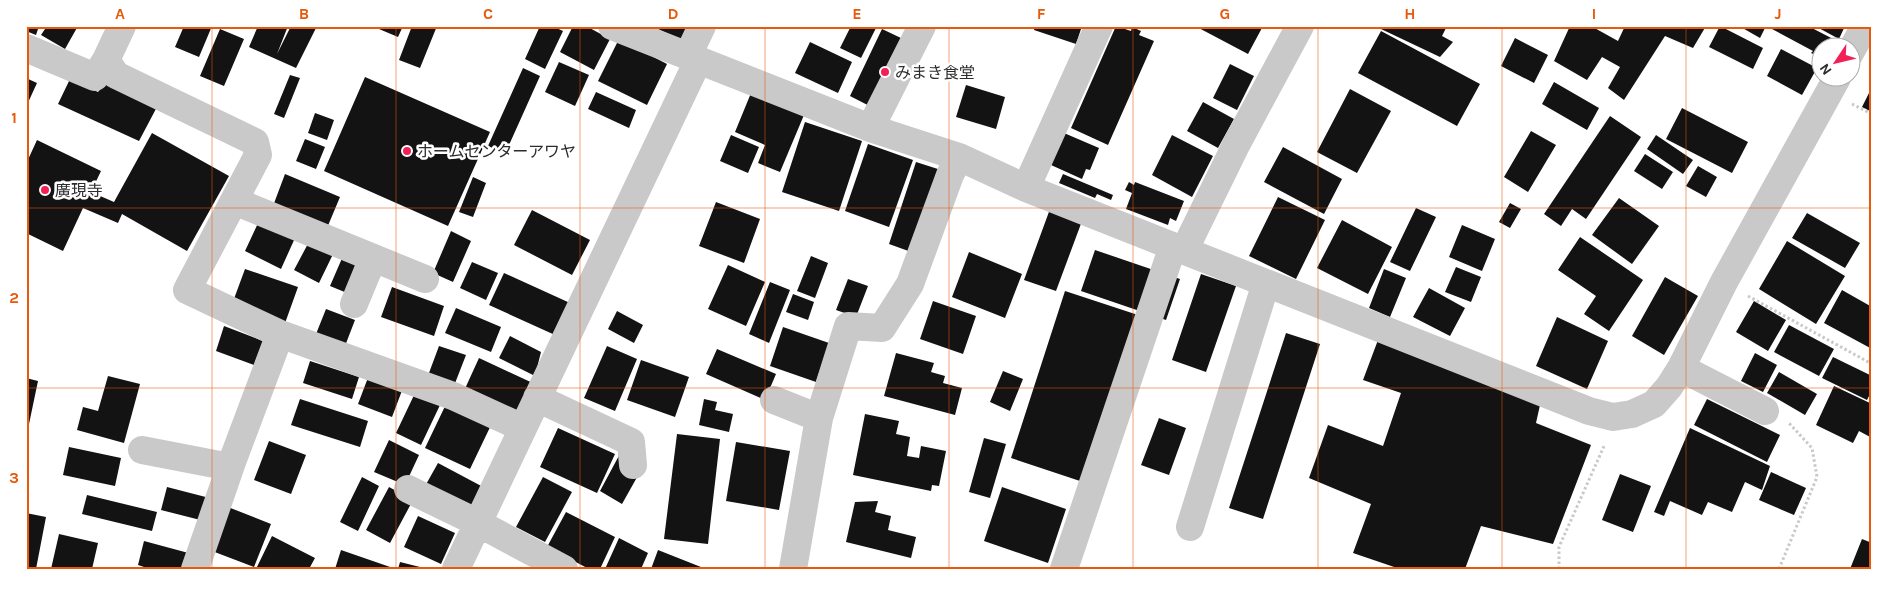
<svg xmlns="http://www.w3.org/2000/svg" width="1898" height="595" font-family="Karla,'Noto Sans JP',sans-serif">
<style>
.building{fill:#131313}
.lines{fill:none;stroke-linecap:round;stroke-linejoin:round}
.path{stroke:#c9c9c9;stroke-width:3;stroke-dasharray:2.5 2.5;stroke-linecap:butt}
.minor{stroke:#c9c9c9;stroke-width:28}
.grid{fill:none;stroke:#e8590c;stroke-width:1;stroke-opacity:0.55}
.poi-dot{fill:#f22056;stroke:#fff;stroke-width:2}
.labels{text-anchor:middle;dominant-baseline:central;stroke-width:5;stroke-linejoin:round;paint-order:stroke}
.poi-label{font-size:16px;fill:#2c2c2c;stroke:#fff;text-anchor:start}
.neatline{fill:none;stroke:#e8590c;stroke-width:2}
.grid-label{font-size:16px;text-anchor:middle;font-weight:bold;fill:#e8590c}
</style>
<rect width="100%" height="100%" fill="#fff"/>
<path class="building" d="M26,26h13l-3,9 -10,-4z
M47,26h31l-13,23 -24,-14z
M184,26h28l-13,31 -24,-10z
M258,26h30l-11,28 14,-28 25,2 -20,40 -47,-21z
M380,26h23l-5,11 -19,-8z
M412,26h25l-17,42 -21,-8z
M540,26h12l11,5 -18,38 -20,-10z
M573,26h13l24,13 -16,31 -34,-18z
M652,26h44l-8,18z
M851,26h26l-16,32 -21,-10z
M1035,26h47l-6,18 -42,-14z
M1116,26l15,5 1,-4 9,4 -2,4 15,6 -46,104 -37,-17z
M1195,26h68l-15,28z
M1383,26h64l-5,10 11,6 -13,15 -59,-28z
M1570,26h21l27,15 7,-15h81l-13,22 -28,-12 -41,64 -16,-12 12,-21 -18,-10 -15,23 -33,-19z
M1720,26l43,22 -10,21 -44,-22z
M1739,26h27l-6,12z
M1774,26h34l29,15 -4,7h-13v9l-9,-4 2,-2 -41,-22z
M1815,26h30l-6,13z
M220,29l24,10 -20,47 -24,-10z
M882,29l38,18 -33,68 -37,-19z
M1381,31l99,53 -23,42 -99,-53z
M1515,38l33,17 -14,28 -33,-17z
M619,39l48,25 -20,41 -49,-24z
M810,42l42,20 -14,31 -43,-20z
M1781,49l36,19 -15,27 -35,-19z
M559,62l30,13 -14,31 -30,-14z
M1230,64l24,12 -17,34 -24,-12z
M523,68l17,8 -35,78 -17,-8z
M290,75l10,3 -16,40 -10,-4z
M365,77l125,55 -42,94 -124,-55z
M26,78l11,5 -11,24z
M70,79l28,13 8,-11 52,24 -19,36 -81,-37z
M1554,82l45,26 -12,22 -45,-26z
M966,85l39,12 -9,32 -40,-12z
M1872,87v25l-10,-5z
M1350,89l41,22 -34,62 -40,-21z
M596,92l40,18 -7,18 -41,-19z
M751,93l53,22 -24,57 -22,-9 7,-18 -30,-13z
M1203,102l31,17 -16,29 -31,-17z
M1682,108l66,34 -16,31 -66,-34z
M315,113l19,7 -7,20 -19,-7z
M1610,116l31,21 -55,82 -14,-10 -11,17 -17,-12z
M805,122l57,19 -23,70 -57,-19z
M1531,131l25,14 -28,47 -24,-15z
M152,133l77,43 -42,75 -65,-37 -4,9 -35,-15 -20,43 -37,-18v-69l11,-24 64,31 -10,21 23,10z
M1064,133l35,15 -9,22 -4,-1 -4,10 -31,-14z
M731,135l28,12 -11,26 -28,-12z
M1172,135l41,21 -21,41 -40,-22z
M1656,135l37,25 -10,14 -36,-25z
M305,139l20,8 -9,22 -20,-8z
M868,144l45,16 -24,67 -44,-16z
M1283,147l59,32 -18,35 -60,-32z
M1645,154l28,18 -11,17 -28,-18z
M916,162l25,8 -27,83 -25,-9z
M1698,166l19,11 -11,20 -20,-11z
M285,174l55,23 -13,31 -54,-22z
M1063,174l50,21 -2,5 -14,-6 -2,4 -36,-15z
M473,177l13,6 -13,34 -14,-5z
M1129,182l5,3 1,-3 49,19 -8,20 -6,-3 -2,7 -42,-16 6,-16 -7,-3z
M1278,197l47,23 -29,59 -47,-23z
M1619,198l40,28 -27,38 -40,-29z
M716,202l44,17 -16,44 -45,-17z
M1510,203l11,6 -11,19 -11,-6z
M1416,208l20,9 -26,54 -20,-9z
M1050,209l32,12 -26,70 -32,-11z
M532,210l58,30 -18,35 -58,-30z
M1807,213l53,30 -15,25 -53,-30z
M1342,220l50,27 -24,47 -51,-26z
M259,221l36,17 -14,31 -36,-18z
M1462,225l33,14 -13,32 -33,-14z
M451,231l20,10 -18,41 -20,-9z
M1580,237l63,43 -34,51 -25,-17 12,-18 -38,-26z
M311,238l24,12 -16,33 -25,-13z
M1787,241l58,35 -29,48 -57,-35z
M1095,250l85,29 -14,41 -85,-29z
M969,252l53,22 -17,44 -53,-21z
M343,256l33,14 -12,30 -34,-14z
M811,256l17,7 -13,35 -18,-7z
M472,262l26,11 -12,27 -26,-12z
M728,265l37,17 -19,44 -38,-17z
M1456,267l25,10 -10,25 -26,-10z
M245,269l53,18 -14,39 -53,-19z
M1384,269l22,9 -16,39 -21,-9z
M504,273l66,30 -15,32 -66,-30z
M1201,274l35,12 -30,86 -34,-12z
M1665,277l33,19 -34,59 -32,-19z
M848,279l20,7 -12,31 -20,-7z
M770,282l20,8 -21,53 -20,-9z
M392,287l52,19 -10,30 -53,-19z
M1429,288l36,20 -15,28 -37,-19z
M1842,290l30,17v42l-48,-26z
M1065,291l73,24 -55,167 -72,-24z
M793,294l21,8 -6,18 -22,-8z
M933,301l43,15 -13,38 -43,-15z
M1754,301l32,19 -18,31 -32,-19z
M456,308l45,19 -10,25 -46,-19z
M326,309l29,11 -10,26 -29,-12z
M617,311l26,14 -9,18 -26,-14z
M1557,317l51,24 -21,48 -51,-23z
M1789,325l45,24 -15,27 -45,-24z
M224,326l39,15 -9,24 -38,-14z
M783,327l46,16 -13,39 -46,-16z
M1286,333l34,11 -57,175 -34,-11z
M510,336l31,16 -6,24 -36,-18z
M1378,340l162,65 -4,18 55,22 -38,99 -72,-18 -16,43h-65l-47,-16 18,-49 -62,-26 19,-53 55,21 18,-53 -38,-13z
M439,346l27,9 -14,36 -26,-10z
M607,346l30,13 -22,52 -31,-13z
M717,349l59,25 -11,26 -59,-26z
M896,353l38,10 -3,9 14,4 -2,7 19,5 -7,27 -71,-19z
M1755,353l22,12 -14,27 -22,-11z
M1833,357l39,19v14l-5,10 -45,-22z
M479,358l58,27 -16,35 -58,-27z
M641,360l48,17 -14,40 -48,-17z
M310,361l49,16 -7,22 -49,-16z
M1003,371l20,8 -13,32 -20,-9z
M1779,372l38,22 -12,21 -38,-22z
M369,375l34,13 -11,29 -34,-13z
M108,376l32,8 -16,59 -47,-13 6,-23 15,4z
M26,378l12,3 -9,43h-3z
M1834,386l38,18v34l-13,-7 -6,12 -37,-18z
M416,391l25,12 -20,42 -25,-12z
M300,399l68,22 -8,26 -69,-22z
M704,399l13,3 -2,8 18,4 -4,18 -30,-7z
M1707,399l73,36 -13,27 -73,-37z
M448,400l45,21 -23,48 -45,-21z
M865,414l34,7 -3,13 14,3 -3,19 12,2 2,-12 25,5 -7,35 -7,-1 -1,6 -78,-16z
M1159,418l27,10 -17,47 -28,-10z
M558,428l57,26 -18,39 -57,-26z
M1690,428l80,38 -8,24 -17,-8 -13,30 -24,-10 -6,13 -32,-14 -6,15 -10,-4z
M677,434l43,5 -12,105 -44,-5z
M984,438l22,6 -16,54 -21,-6z
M389,440l30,15 -14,30 -31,-13z
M269,441l37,14 -15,39 -37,-14z
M736,442l54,9 -11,59 -53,-9z
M69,447l52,11 -6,28 -52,-11z
M622,450l23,13 -23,41 -22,-13z
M438,463l47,25 -15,26 -46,-26z
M1771,472l35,16 -12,27 -35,-15z
M1620,474l31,12 -18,46 -31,-12z
M362,477l17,9 -21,45 -18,-9z
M543,477l29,15 -27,50 -29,-15z
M167,487l58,15 -5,23 -59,-15z
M389,487l24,13 -23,43 -24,-13z
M1002,487l64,22 -18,54 -64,-22z
M87,495l70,17 -5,19 -70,-17z
M878,501l-3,11 16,4 -3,14 28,7 -5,21 -65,-16 9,-40z
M228,507l43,17 -17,43 -42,-16z
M566,512l49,25 -15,32h-11l-42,-22z
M26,513l20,4 -10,52h-10z
M418,516l37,17 -14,31 -37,-17z
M59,534l39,9 -6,26h-41z
M272,536l43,22 -6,11h-53z
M619,538l29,15 -7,16h-36z
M1862,539l10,4v26h-22z
M144,541l63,17 -3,11h-54l-12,-4z
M341,550l52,18v1h-58z
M658,550l48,19h-55z
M400,562l24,6v1h-26z"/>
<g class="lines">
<path class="path" d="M1852,104l20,10
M1748,296l124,68
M1559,569v-22l46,-103
M1779,569l38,-92 -5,-29 -24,-26"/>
<path class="minor" d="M612,26l261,103 86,28 67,31 563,223 24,6 19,-3 22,-10 15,-17 12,-19 43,-86 113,-204
M26,48l69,29 11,-17 16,-34
M1850,53l15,-27
M106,60l10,15 139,67 3,13 -71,135 93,44 173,62 70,32
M873,129l3,-12 46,-91
M1026,188l73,-162
M234,201l191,78
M1184,251l52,-106 64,-119
M354,304l19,-46
M1681,368l84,43
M537,398l94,44 2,23
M774,400l45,18
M142,450l88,17
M408,489l70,34 86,46
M1190,527l76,-244
M195,569l37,-107 48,-128
M456,569l239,-502 -3,-20 10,-21
M793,569l26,-151 29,-92 34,2 28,-44 40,-109 9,-18
M1064,569l109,-323"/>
</g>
<path class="grid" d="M212,26v543M396,26v543M580,26v543M765,26v543M949,26v543M1133,26v543M1318,26v543M1502,26v543M1686,26v543M26,208h1846M26,388h1846"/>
<g class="poi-dot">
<circle cx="885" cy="72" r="5"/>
<circle cx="407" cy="151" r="5"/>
<circle cx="45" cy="190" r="5"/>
</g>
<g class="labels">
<g class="poi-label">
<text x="895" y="72">みまき食堂</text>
<text x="417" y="151">ホームセンターアワヤ</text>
<text x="55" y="190">廣現寺</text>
</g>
</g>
<rect width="1898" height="595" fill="none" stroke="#ffffff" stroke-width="55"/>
<g transform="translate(1836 62) rotate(235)"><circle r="24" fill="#ffffff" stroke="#ababab"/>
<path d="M0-4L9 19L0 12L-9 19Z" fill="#f22056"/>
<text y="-8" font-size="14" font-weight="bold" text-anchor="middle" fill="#2c2c2c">N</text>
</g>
<rect x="28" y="28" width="1842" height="540" class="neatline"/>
<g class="grid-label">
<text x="120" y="19">A</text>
<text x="304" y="19">B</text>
<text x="488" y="19">C</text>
<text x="673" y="19">D</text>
<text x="857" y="19">E</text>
<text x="1041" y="19">F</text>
<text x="1225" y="19">G</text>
<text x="1410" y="19">H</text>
<text x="1594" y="19">I</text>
<text x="1778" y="19">J</text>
<text x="14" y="123">1</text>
<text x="14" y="303">2</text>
<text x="14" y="483">3</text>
</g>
</svg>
